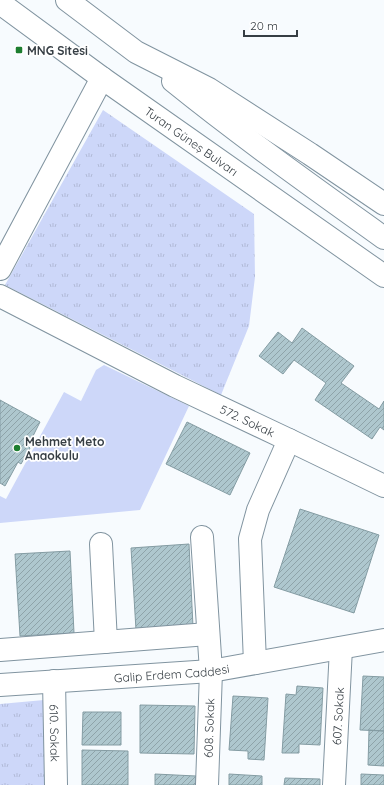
<svg xmlns="http://www.w3.org/2000/svg" width="384" height="785" font-family="Quicksand,sans-serif">
<style>
.grass{fill:url(#grass-tufts)}
.green{fill:#cdd7f9}
.building{fill:url(#building-hatch);stroke:#849ca3}
.lines{fill:none;stroke-linecap:round;stroke-linejoin:round}
.minor-casing{stroke:#8194a0;stroke-width:24}
.major-casing{stroke:#8194a0;stroke-width:24}
.minor{stroke:#fff;stroke-width:22}
.major{stroke:#fff;stroke-width:22}
.poi-dot{fill:#1d7e30;stroke:#fff;stroke-width:1.5}
.labels{text-anchor:middle;dominant-baseline:central;stroke-width:3.5;stroke-linejoin:round;paint-order:stroke}
.poi-label{font-size:12px;font-weight:bold;fill:#363e44;stroke:#fff;text-anchor:start}
.street-label{font-size:12px;fill:#363e44;stroke:#fff}
</style>
<defs>
<pattern id="grass-tufts" width="24" height="20" patternUnits="userSpaceOnUse"><rect width="24" height="20" fill="#cdd7f9"/><path d="M3 7l-1-3M5 7V3M7 7l1-3M15 17l-1-3M17 17v-4M19 17l1-3" fill="none" stroke="#b1bad7"/></pattern>
<pattern id="building-hatch" width="6" height="6" patternUnits="userSpaceOnUse"><rect width="6" height="6" fill="#aec7ce"/><path d="M-1 1l2-2M0 6l6-6M5 7l2-2" fill="none" stroke="#8ea3a9"/></pattern>
</defs>
<rect width="100%" height="100%" fill="#f7fbfe"/>
<path class="grass" d="M103,110l151,104 1,63 -6,49 -28,69 -216,-110z
M44,700l2,85h-46v-81z"/>
<path class="green" d="M104,365l85,41 -49,104 -140,13v-27l6,3 58,-107 17,9 15,-31z"/>
<path class="building" d="M302,328l52,38 -13,17 38,26 5,-8v29l-4,-3 -8,12 -57,-39 11,-17 -32,-23 -11,14 -24,-18 19,-24 14,11z
M0,400l40,22 -12,24 2,2 -9,16 -3,-2 -13,24 -5,-3z
M187,422l63,31 -20,42 -64,-31z
M300,509l79,26 -25,78 -80,-26z
M189,544l4,83 -57,3 -5,-82z
M70,551l4,82 -54,3 -5,-82z
M363,676l21,1v54l-24,-1z
M297,686l26,2 -3,57 -21,-1v9h-17l4,-59 10,1z
M233,696l35,2 -4,62 -16,-1v-8l-19,-1z
M140,705l55,1 -1,48 -54,-1z
M83,712h38v33h-39z
M369,730l15,1v35l-16,-1z
M82,750l46,1v34h-46z
M155,774l41,2v9h-41z
M229,774l33,2v9h-33z
M361,774l23,1v10h-23z
M285,778l35,1v6h-36z"/>
<g class="lines">
<defs>
<g id="minor">
<path d="M0,269l102,-191"/>
<path id="s1" d="M0,296l175,90 114,54 -31,70 -8,29 5,124"/>
<path d="M289,440l95,46"/>
<path d="M202,537l9,134 -4,114"/>
<path d="M101,544l5,98"/>
<path d="M0,650l208,-16"/>
<path id="s2" d="M54,681l2,104"/>
<path id="s3" d="M334,785l7,-137"/>
</g>
<g id="major">
<path d="M67,0l69,52 73,37 101,65 74,50"/>
<path id="s4" d="M0,3l102,75 282,198"/>
<path d="M173,81c68,55 140,106 211,157"/>
<path id="s5" d="M0,685l211,-14 173,-31"/>
</g>
</defs>
<use href="#minor" class="minor-casing"/>
<use href="#major" class="major-casing"/>
<use href="#minor" class="minor"/>
<use href="#major" class="major"/>
</g>
<g class="poi-dot">
<rect x="15" y="46" width="8" height="8" rx="2"/>
<circle cx="17" cy="448" r="4"/>
</g>
<g class="labels">
<g class="poi-label">
<text x="27" y="50">MNG Sitesi</text>
<text x="25" y="441">Mehmet Meto<tspan x="25" dy="14">Anaokulu</tspan></text>
</g>
<g class="street-label">
<text stroke="none"><textPath href="#s4" startOffset="236">Turan Güneş Bulvarı</textPath></text>
<text stroke="none"><textPath href="#s1" startOffset="277">572. Sokak</textPath></text>
<text stroke="none"><textPath href="#s5" startOffset="172">Galip Erdem Caddesi</textPath></text>
<text stroke="none"><textPath href="#s3" startOffset="69">607. Sokak</textPath></text>
<text transform="translate(209 728) rotate(-88)">608. Sokak</text>
<text stroke="none"><textPath href="#s2" startOffset="52">610. Sokak</textPath></text>
</g>
</g>
<path d="M244 30v6h53v-6" fill="none" stroke="#363e44" stroke-width="2"/>
<text x="250" y="30" font-size="12" fill="#363e44" stroke="#ffffff" stroke-width="3" paint-order="stroke">20 m</text>
</svg>
